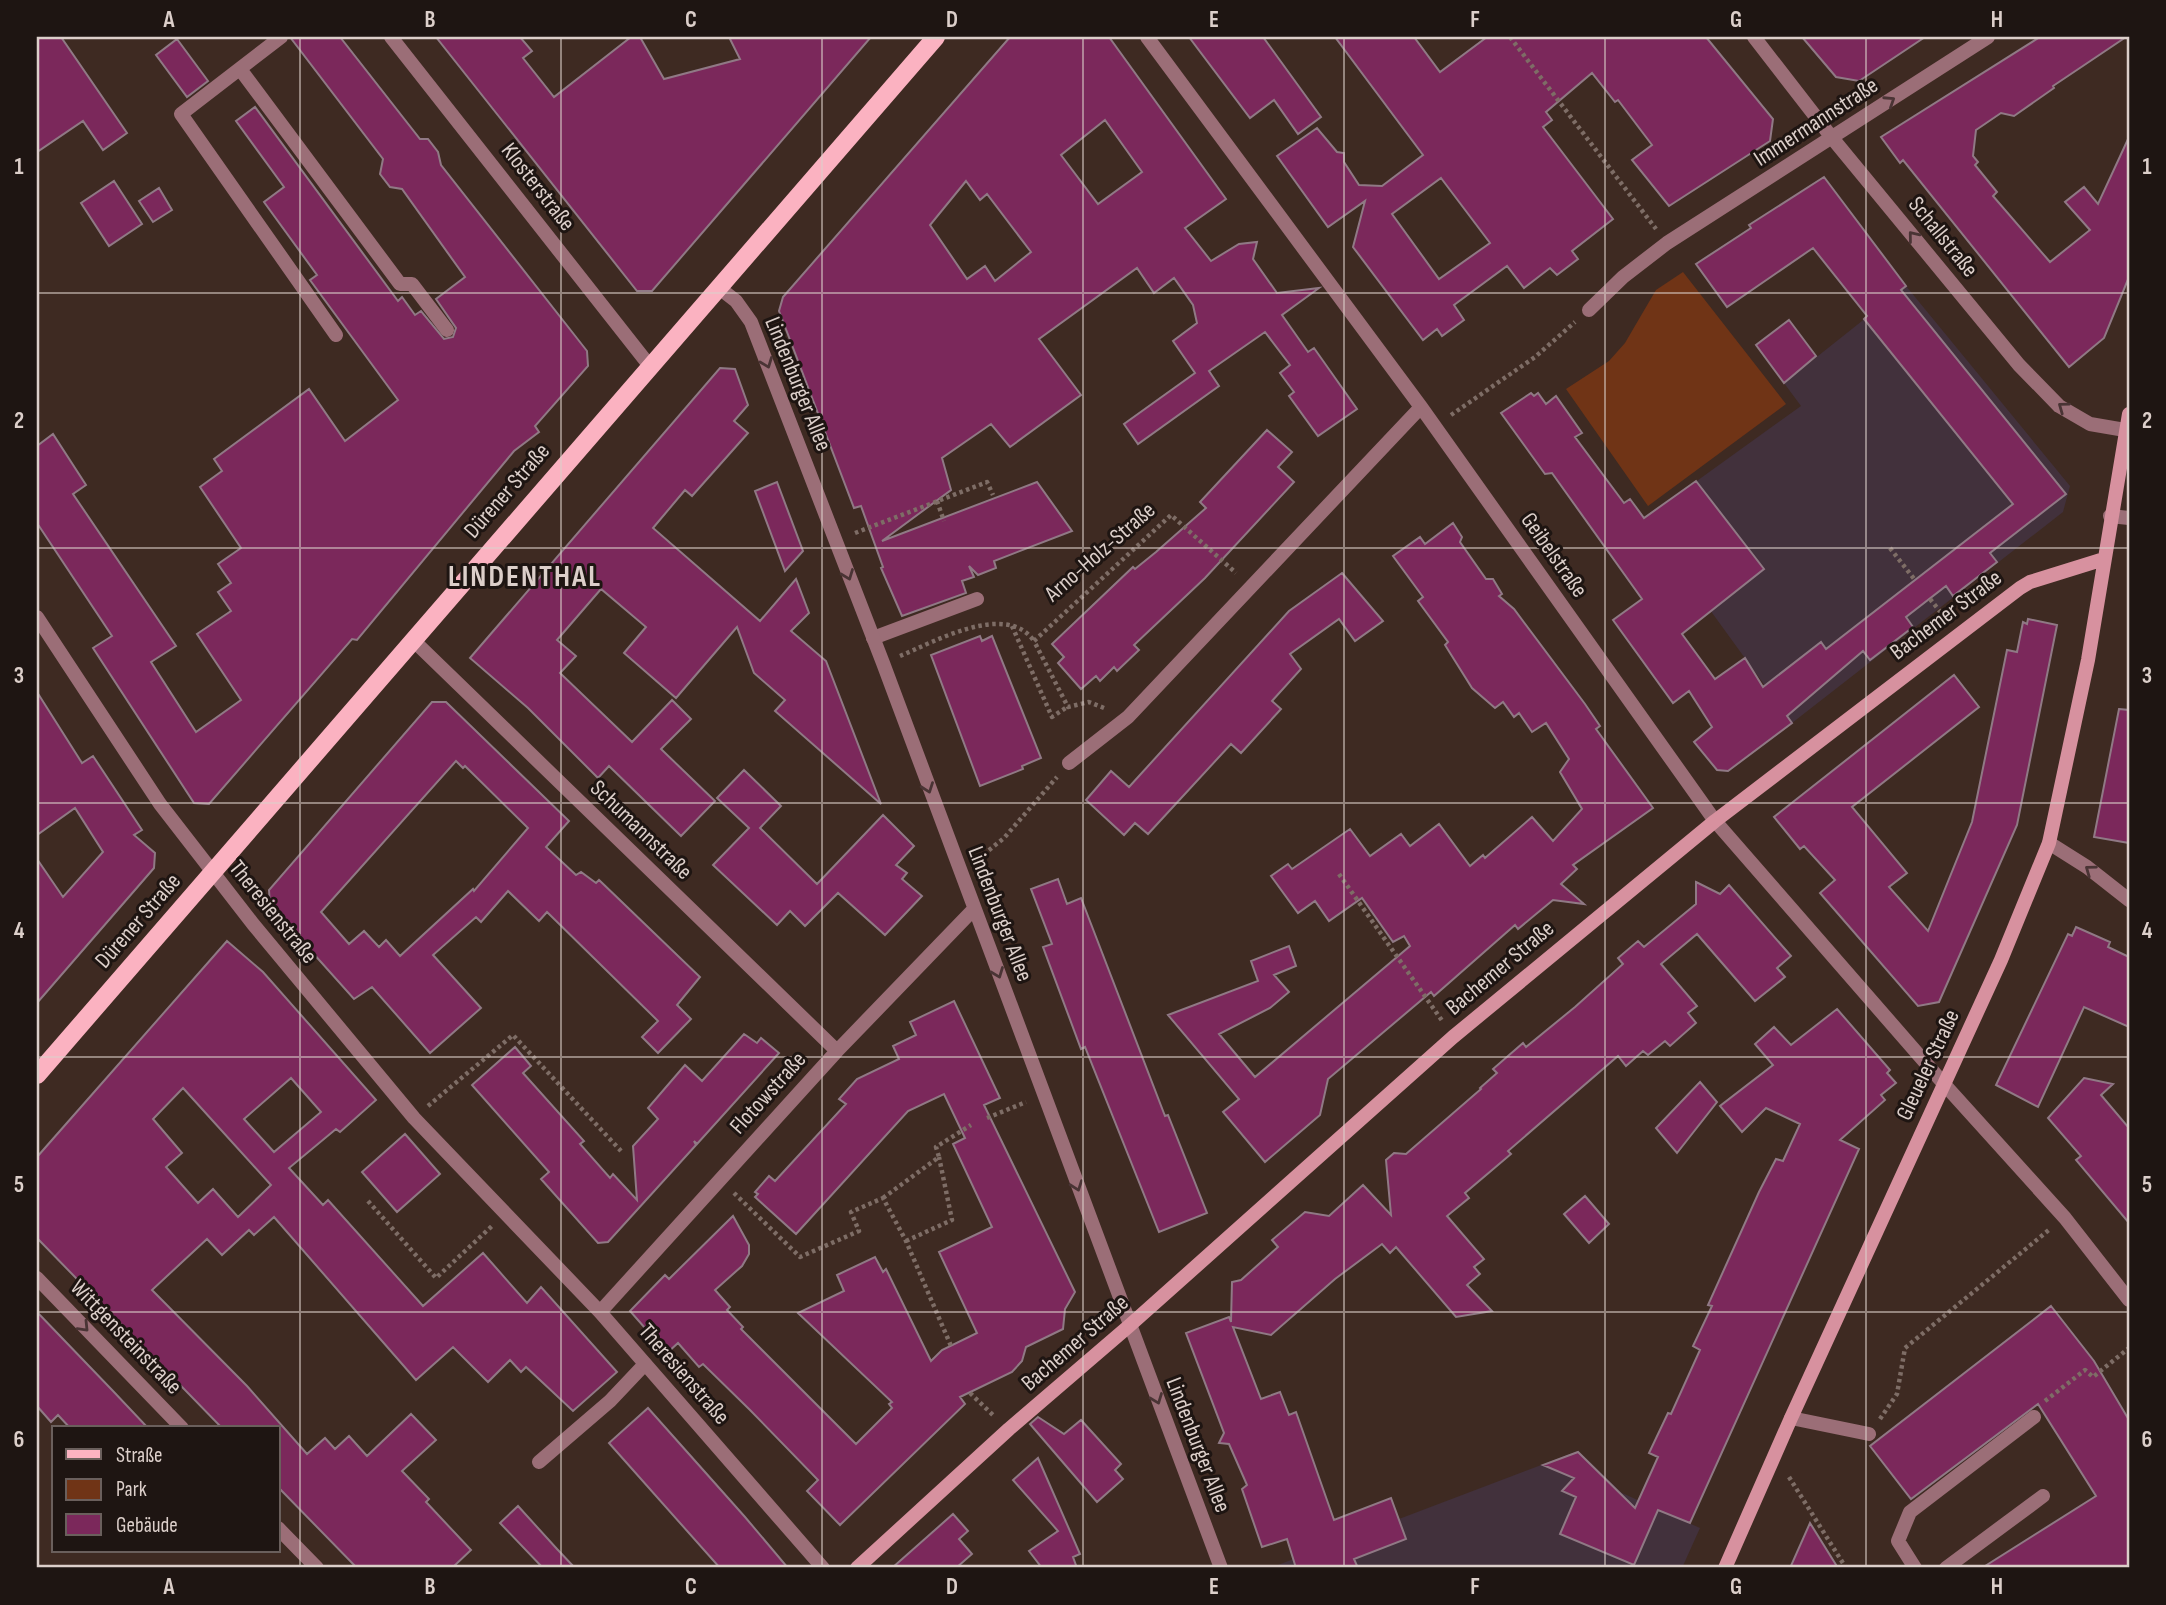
<svg xmlns="http://www.w3.org/2000/svg" width="2166" height="1605" font-family="'Sofia Sans Condensed',sans-serif">
<style>
.education{fill:#42313c}
.green{fill:#703416}
.building{fill:#7b285b;stroke:#907985;stroke-width:2;fill-rule:evenodd}
.lines{fill:none;stroke-linecap:round;stroke-linejoin:round}
.path{stroke:#7e6d66;stroke-width:4.5;stroke-dasharray:3.5 3.5;stroke-linecap:butt}
.lane{stroke:#9b6e77;stroke-width:14}
.street{stroke:#9b6e77;stroke-width:14}
.secondary{stroke:#d7919f;stroke-width:14}
.primary{stroke:#fbb2c1;stroke-width:18}
.oneway{stroke:#4a3435}
.grid{fill:none;stroke:#dccfca;stroke-width:2;stroke-opacity:0.55}
.labels{text-anchor:middle;dominant-baseline:central;stroke-width:6;stroke-linejoin:round;paint-order:stroke}
.street-label{font-size:23px;fill:#dccfca;stroke:#1e1512}
.district-label{font-size:30px;font-weight:bold;letter-spacing:2px;fill:#dccfca;stroke:#1e1512}
.neatline{fill:none;stroke:#dccfca;stroke-width:2.5}
.grid-label{font-size:23px;text-anchor:middle;font-weight:bold;fill:#dccfca}
</style>
<rect width="100%" height="100%" fill="#3e2a22"/>
<path class="education" d="M1906,286l164,200 -7,26 -271,211 -148,-204 157,-113 -17,-23z
M1578,1451l44,42 78,35 -18,40h-412z"/>
<path class="green" d="M1683,272l103,132 -138,102 -82,-117 43,-28 16,-18 31,-53z"/>
<path class="building" d="M37,37h24l66,96 -24,17 -20,-29 -46,31z
M290,37h50l80,102h8l10,13 3,13 146,186 1,15 -53,60 4,6 -25,19 -157,189 -5,-1 -143,165 -15,-1 -101,-155 19,-12 -75,-113v-77l16,-12 33,51 -13,9 103,152 -25,16 45,70 45,-32 -44,-66 34,-23 -13,-19 13,-9 -13,-19 23,-16 -41,-61 22,-16 -8,-12 95,-70 36,52 53,-41 -88,-120 7,-5 -53,-73 20,-15 -48,-66 19,-14 143,194 4,-4 13,18 6,-4 23,28 9,-2 3,-9 -20,-29 29,-22 -63,-88 -12,-2 -10,-13 3,-15z
M436,37h84l12,14 -9,7 31,39 77,-60h9l24,42 76,-20 -11,-22h142l-219,254h-15z
M1010,37h99l117,162 -41,29 26,33 28,-17 18,-2 -4,17 24,34 42,-5 -37,27 26,37 6,-4 43,61 -39,27 -29,-40 5,-4 -14,-19 10,-8 -25,-33 -56,39 10,15 -81,58 -14,-20 71,-51 -22,-32 24,-18 -4,-18 -19,-27 -20,15 -17,-25 -98,71 42,56 -71,52 -19,-23 -49,34 9,32 -69,51 155,-59 35,49 -78,30 2,7 -18,7 -9,-9 5,11 -12,4 4,12 -64,23 -21,-48 2,-1 -22,-61 -7,2 -75,-197 4,-14zM1105,120l37,52 -44,32 -37,-49zM966,181l14,19 7,-6 44,58 -36,29 -10,-15 -18,13 -37,-54z
M1189,37h74l58,80 -23,17 -24,-34 -24,18z
M1335,37h79l26,35 47,-35h219l67,82 -3,22 -101,65 -37,-46 20,-15 -34,-45 -3,2 -23,-29 -46,39 6,8 -9,7 70,92 -41,32 6,8 -21,16 -7,-7 -26,20 -17,-22 -53,39 10,15 -22,16 -5,-7 -14,11 -70,-93 12,-46 -37,26 -51,-71 40,-28 20,24 7,1v9l15,23 23,1 41,-31zM1441,178l49,65 -51,36 -47,-65z
M1802,37h123l-66,44 -23,-4z
M2040,37h86l-73,49 1,2 -40,28 -13,-3 -25,17 -3,26 5,6 -3,3 22,27 -4,4 57,66 40,-32 -25,-28 19,-15 14,17 31,-67v140l-25,61 -35,29 -166,-207 -3,3 -19,-26z
M177,39l31,42 -21,16 -31,-42z
M1824,177l82,109 -5,4 165,204 -76,59 7,9 -44,34 -7,-10 -40,31 7,10 -43,33 -7,-9 -76,65 5,7 -64,48 -11,-1 -23,-28 18,-15 -23,-36 -16,12 -60,-83 29,-21 -90,-126 -7,1 -44,-61 30,-20 3,3 4,-3 8,11 10,-8 26,37 -7,4 49,66 6,-4 14,19 52,-37 68,88 -82,65 33,45 30,-21 18,29 58,-45 5,7 187,-145 -149,-185 3,-3 -54,-68 -86,59 -31,-43 55,-36 -2,-3z
M114,181l28,43 -33,22 -28,-43z
M159,188l13,22 -19,12 -14,-21z
M1789,320l27,36 -32,27 -28,-38z
M720,368l15,1 13,36 -14,16 14,12 -56,63 -7,-6 -32,38 107,93 36,-42 13,34 -18,18 35,30 55,143 -106,-93 10,-11 -31,-27 -17,-46 -61,71 -52,-45 22,-26 -45,-38 -44,51 19,16 -16,17 72,69 40,-42 19,19 -30,30 54,52 -34,35 -72,-70 -11,12 -70,-70 -58,-50z
M1267,430l25,22 -14,15 16,15 -89,96 -71,67 5,5 -22,21 -3,-4 -14,14 -4,-5 -15,13 -23,-26 6,-6 -12,-13 81,-77 2,2 21,-17 50,-44 -6,-6z
M777,482l26,69 -18,20 -30,-80z
M1453,523l9,14 -2,5 26,37h7l9,15 -3,2 15,13 71,95 15,22 -4,3 57,79 -80,57 4,4 -16,15 23,20 -31,-4 -35,29 -3,-4 -81,71 -3,-4 -103,87 -8,36 -55,47 -42,-50 16,-13 -71,-84 90,-34 -7,-20 38,-15 7,20 -22,9 15,17 -19,16 -51,26 36,43 155,-131 -6,-10 -11,6 -31,-44 -33,23 -14,-20 -17,12 -27,-37 17,-12 4,5 58,-40 20,27 31,-22 9,12 29,-22 31,42 13,-11 2,3 47,-41 21,24 29,-32 -22,-37 9,-13 -23,-36 -14,9 -13,-19 -5,4 -11,-15 -8,6 -23,-20 -27,-43 3,-3 -30,-41 5,-4 -30,-41 27,-19 5,7z
M1342,573l41,48 -28,20 -16,-22 -49,35 11,15 -29,32 9,8 -40,44 -10,-9 -83,90 -13,-11 -11,12 -38,-35 25,-29 18,16 160,-176z
M2028,619l29,6 -40,200 -78,177 -21,4 -98,-113 15,-13 -31,-34 -4,3 -26,-32 180,-142 25,32 -127,100 55,66 -18,14 39,44 44,-109 35,-172 10,2 6,-30 4,2z
M980,636l2,5 10,-5 49,122 -19,8 1,3 -43,17 -49,-131z
M37,692l45,71 11,-7 49,74 -8,5 21,18 -1,15 -117,135v-144l26,38 40,-45 -28,-44 -38,27z
M432,702h14l123,119 -23,26 30,28 5,-3 15,11 3,-3 101,97 -23,28 14,14 -33,34 -16,-16 16,-16 -111,-109 -8,9 -31,-30 -27,31 -5,-5 -43,38 48,53 -51,45 -58,-66 -18,12 -84,-94 -1,-15zM456,761l7,7 2,-2 63,62 -54,63 -1,-2 -73,67 -14,-16 -7,7 -15,-16 -15,13 -28,-32z
M2119,709l10,1v133l-35,-6z
M744,770l37,36 -21,22 57,56 66,-69 31,31 -18,19 11,8 -5,6 20,17 -37,39 -47,-42 -33,33 -15,-15 -13,14 -64,-60 36,-37 -32,-30z
M1058,879l9,25 14,-6 84,218 3,-1 39,98 -48,19 -74,-185 -4,2 -38,-102 9,-3 -21,-55z
M1696,882l24,12 9,-9 62,71 -14,12 8,9 -30,24 -58,-67 -36,30 36,42 -9,7 8,10 -26,23 -5,-5 -17,14 -5,-4 -17,15 -8,-10 -110,95 3,3 -46,39 4,5 -22,18 37,43 -10,8 6,7 -13,11 25,26 -36,6 -60,-70 -6,6 -8,-9 -47,35 -64,56 -38,-8 28,72 19,-7 9,23 7,-3 38,108 57,-22 15,41 -52,20 4,9h-62l-9,-29 -25,8 -20,-58 5,-4 -18,-41 -10,-1 5,-10 -38,-100 43,-16 2,5 1,-40 9,-2 37,-33 -6,-7 33,-28 24,4 34,-31 28,30 -5,-55 8,-7 12,1 75,-65 -1,-1 17,-15 -4,-4 30,-26 3,4 49,-40 48,-43 -5,-6 20,-17 6,6 52,-43z
M2076,927l34,15 -2,5 21,10v70l-45,-20 -46,100 -42,-22 72,-151 4,2z
M227,941l36,31 113,128 -36,32 -4,-3 -47,39 34,37 5,-5 95,106 60,-53 44,50 14,-16 76,85 -44,39 -47,-44 -5,5 -11,-12 -22,22 -35,-35 -37,33 -142,-163 -20,18 -5,-5 -27,25 -15,-16 -55,51 95,96 60,68 18,-16 10,11 14,-13 18,20 44,-42 25,26 -34,31 27,28 -3,3 45,48 -19,18h-95l-79,-81v-59h-56l-185,-190v-81zM291,1078l30,34 -47,40 -30,-33zM183,1088l88,97 -33,32 -25,-28 -15,14 -32,-36 16,-14 -29,-34z
M954,1001l46,97 -16,7 91,187 -10,17 -2,20 -37,18 -4,14 -10,11 -52,25 5,7 -125,121 -33,-34 11,-11 -68,-70 -47,-46 -4,3 -21,-24 -11,10 -37,-42 35,-36 4,4 64,-63 16,29v9l-7,12 -27,24 15,17 -3,3 16,17 -2,2 115,115 36,-36 -3,-4 3,-2 -94,-89 46,-22 -7,-16 38,-18 8,15 3,-3 45,92 11,-11 35,-17 -38,-81 53,-25 -39,-83 12,-6 -21,-44 -36,17 -112,123 -41,-37 3,-3 -3,-2 14,-16 6,5 71,-77 -7,-5 18,-20 42,-20 -6,-13 23,-11 -6,-13z
M1837,1009l53,61 -3,3 9,10 -15,12 4,5 -45,40 19,9 -169,374 -32,-13 -24,55 -74,-31 16,-37 -14,-6 12,-13 -31,-13 35,-13 57,56 23,-51 -9,-4 19,-40 3,1 29,-64 -7,-4 19,-40 -4,-1 51,-113 17,-33 7,2 17,-37 -34,-16 -24,24 -22,-26 53,-41 -18,-21 19,-17 17,18z
M744,1034l13,9 4,-5 18,15 -82,91 -3,-3 2,4 -88,97 -10,1 -57,-64 8,-7 -77,-87 43,-38 16,19 -8,7 61,68 -4,3 30,34 3,-4 24,26 -4,-54 25,-27 -10,-11 37,-43 17,16z
M2084,1078l29,6 -12,11 28,33v95l-53,-63 5,-4 -33,-38z
M1700,1082l17,20 -40,51 -21,-25z
M405,1134l35,40 -43,38 -35,-40z
M1585,1196l24,28 -20,19 -25,-29z
M2051,1306l43,55 35,59v148h-147l114,-72 -58,-92 -127,95 -41,-53z
M37,1312l76,79 35,37h-78l-12,-13 -7,7 -14,-16z
M648,1408l97,109 43,51h-68l-111,-125z
M1038,1417l26,17 17,-14 40,44 -6,6 8,9 -26,23 -67,-78z
M1038,1458l42,96 -7,3 4,11h-35l-13,-17 29,-20 -45,-51z
M518,1506l39,43 18,19h-32l-43,-45z
M953,1514l15,17 -9,8 13,15 -16,14h-64z
M1810,1523l28,45h-48z"/>
<g class="lines">
<path class="path" d="M1510,37l146,192
M1451,415l84,-58 40,-35
M937,501l7,20
M855,533l132,-51 6,13
M1890,548l25,32
M1930,599l16,20
M1012,626l40,91 15,-10
M900,656c34,-14 106,-55 134,-15
M1104,708l-15,-6 -21,5 -34,-66 137,-126 65,58
M978,859l26,-21 53,-61
M1339,874l104,148
M428,1106l85,-71 108,116
M987,1118l39,-16
M734,1193l66,64 59,-26 -8,-19 32,-14 23,43 45,105
M883,1198l56,-41 -3,-10 35,-22
M368,1201l68,77 56,-52
M906,1241l46,-21 -13,-63
M970,1393l25,24
M2045,1401l40,-31 8,7 36,-29
M1880,1419l17,-25 8,-46 145,-119
M1789,1477l57,91"/>
<path class="lane" d="M281,37l-100,77 155,221
M240,69l160,215h12l35,46
M873,638l104,-39
M1791,1418l78,16
M539,1462l71,-61 35,-37
M1915,1568l-17,-27 12,-29 124,-95
M1946,1568l97,-72"/>
<path class="street" d="M391,37l258,328
M1147,37l274,370 294,414 229,263 121,134 64,82
M1754,37l79,102 186,226 40,41 31,18 35,6
M718,287l18,14 15,21 132,341 338,905
M1589,310l34,-33 44,-34 321,-206
M2110,516l19,2
M37,617l123,187 93,120 161,194 186,194 223,256
M414,641l423,410
M1069,763l59,-46 293,-310
M2049,843l38,24 42,33
M37,1278l145,150
M600,1312l237,-261 137,-142
M278,1528l39,40"/>
<path class="secondary" d="M857,1568l152,-139 120,-103 324,-289 262,-216 305,-233 10,-6 74,-23
M1725,1568l66,-150 210,-458 48,-117 39,-183 41,-246"/>
<path class="primary" d="M37,1075l899,-1038"/>
</g>
<defs><path id="oneway-chevron" d="M-2-3.5L2.5 0L-2 3.5" fill="none" stroke-width="1.6" stroke-linecap="round" stroke-linejoin="round" transform="scale(1.75)"/></defs>
<g class="oneway">
<use href="#oneway-chevron" transform="translate(1890 101) rotate(-33)"/>
<use href="#oneway-chevron" transform="translate(1913 236) rotate(-129)"/>
<use href="#oneway-chevron" transform="translate(767 363) rotate(69)"/>
<use href="#oneway-chevron" transform="translate(2063 407) rotate(-144)"/>
<use href="#oneway-chevron" transform="translate(848 575) rotate(69)"/>
<use href="#oneway-chevron" transform="translate(928 788) rotate(70)"/>
<use href="#oneway-chevron" transform="translate(2090 870) rotate(-144)"/>
<use href="#oneway-chevron" transform="translate(998 973) rotate(69)"/>
<use href="#oneway-chevron" transform="translate(1077 1186) rotate(70)"/>
<use href="#oneway-chevron" transform="translate(84 1327) rotate(46)"/>
<use href="#oneway-chevron" transform="translate(1157 1399) rotate(69)"/>
</g>
<path class="grid" d="M300,37v1531M561,37v1531M822,37v1531M1083,37v1531M1344,37v1531M1605,37v1531M1866,37v1531M37,293h2092M37,548h2092M37,803h2092M37,1057h2092M37,1312h2092"/>
<g class="labels">
<g class="street-label">
<text transform="translate(1816 122) rotate(-33)">Immermannstraße</text>
<text transform="translate(538 187) rotate(52)">Klosterstraße</text>
<text transform="translate(1943 237) rotate(51)">Schallstraße</text>
<text transform="translate(798 384) rotate(68)">Lindenburger Allee</text>
<text transform="translate(507 491) rotate(-49)">Dürener Straße</text>
<text transform="translate(1100 552) rotate(-41)">Arno-Holz-Straße</text>
<text transform="translate(1554 555) rotate(55)">Geibelstraße</text>
<text transform="translate(1946 615) rotate(-37)">Bachemer Straße</text>
<text transform="translate(641 830) rotate(44)">Schumannstraße</text>
<text transform="translate(273 912) rotate(51)">Theresienstraße</text>
<text transform="translate(1000 914) rotate(69)">Lindenburger Allee</text>
<text transform="translate(138 921) rotate(-49)">Dürener Straße</text>
<text transform="translate(1500 968) rotate(-40)">Bachemer Straße</text>
<text transform="translate(1928 1065) rotate(-65)">Gleueler Straße</text>
<text transform="translate(768 1093) rotate(-48)">Flotowstraße</text>
<text transform="translate(126 1337) rotate(46)">Wittgensteinstraße</text>
<text transform="translate(1075 1343) rotate(-41)">Bachemer Straße</text>
<text transform="translate(684 1374) rotate(49)">Theresienstraße</text>
<text transform="translate(1198 1445) rotate(69)">Lindenburger Allee</text>
</g>
<g class="district-label">
<text x="525" y="577">LINDENTHAL</text>
</g>
</g>
<rect width="2166" height="1605" fill="none" stroke="#1e1512" stroke-width="77"/>
<rect x="52" y="1426" width="228" height="126" fill="#1e1512" stroke="#6a5f5c" stroke-width="2"/>
<rect x="66" y="1449" width="35" height="10" fill="#fbb2c1" stroke="#6a5f5c" stroke-width="2"/>
<text x="116" y="1462" font-size="21" fill="#dccfca">Straße</text>
<rect x="66" y="1479" width="35" height="21" fill="#703416" stroke="#6a5f5c" stroke-width="2"/>
<text x="116" y="1496" font-size="21" fill="#dccfca">Park</text>
<rect x="66" y="1514" width="35" height="21" fill="#7b285b" stroke="#6a5f5c" stroke-width="2"/>
<text x="116" y="1532" font-size="21" fill="#dccfca">Gebäude</text>
<rect x="38" y="38" width="2090" height="1528" class="neatline"/>
<g class="grid-label">
<text x="169" y="27">A</text>
<text x="430" y="27">B</text>
<text x="691" y="27">C</text>
<text x="952" y="27">D</text>
<text x="1214" y="27">E</text>
<text x="1475" y="27">F</text>
<text x="1736" y="27">G</text>
<text x="1997" y="27">H</text>
<text x="19" y="174">1</text>
<text x="2147" y="174">1</text>
<text x="19" y="428">2</text>
<text x="2147" y="428">2</text>
<text x="19" y="683">3</text>
<text x="2147" y="683">3</text>
<text x="19" y="938">4</text>
<text x="2147" y="938">4</text>
<text x="19" y="1192">5</text>
<text x="2147" y="1192">5</text>
<text x="19" y="1447">6</text>
<text x="2147" y="1447">6</text>
<text x="169" y="1594">A</text>
<text x="430" y="1594">B</text>
<text x="691" y="1594">C</text>
<text x="952" y="1594">D</text>
<text x="1214" y="1594">E</text>
<text x="1475" y="1594">F</text>
<text x="1736" y="1594">G</text>
<text x="1997" y="1594">H</text>
</g>
</svg>
